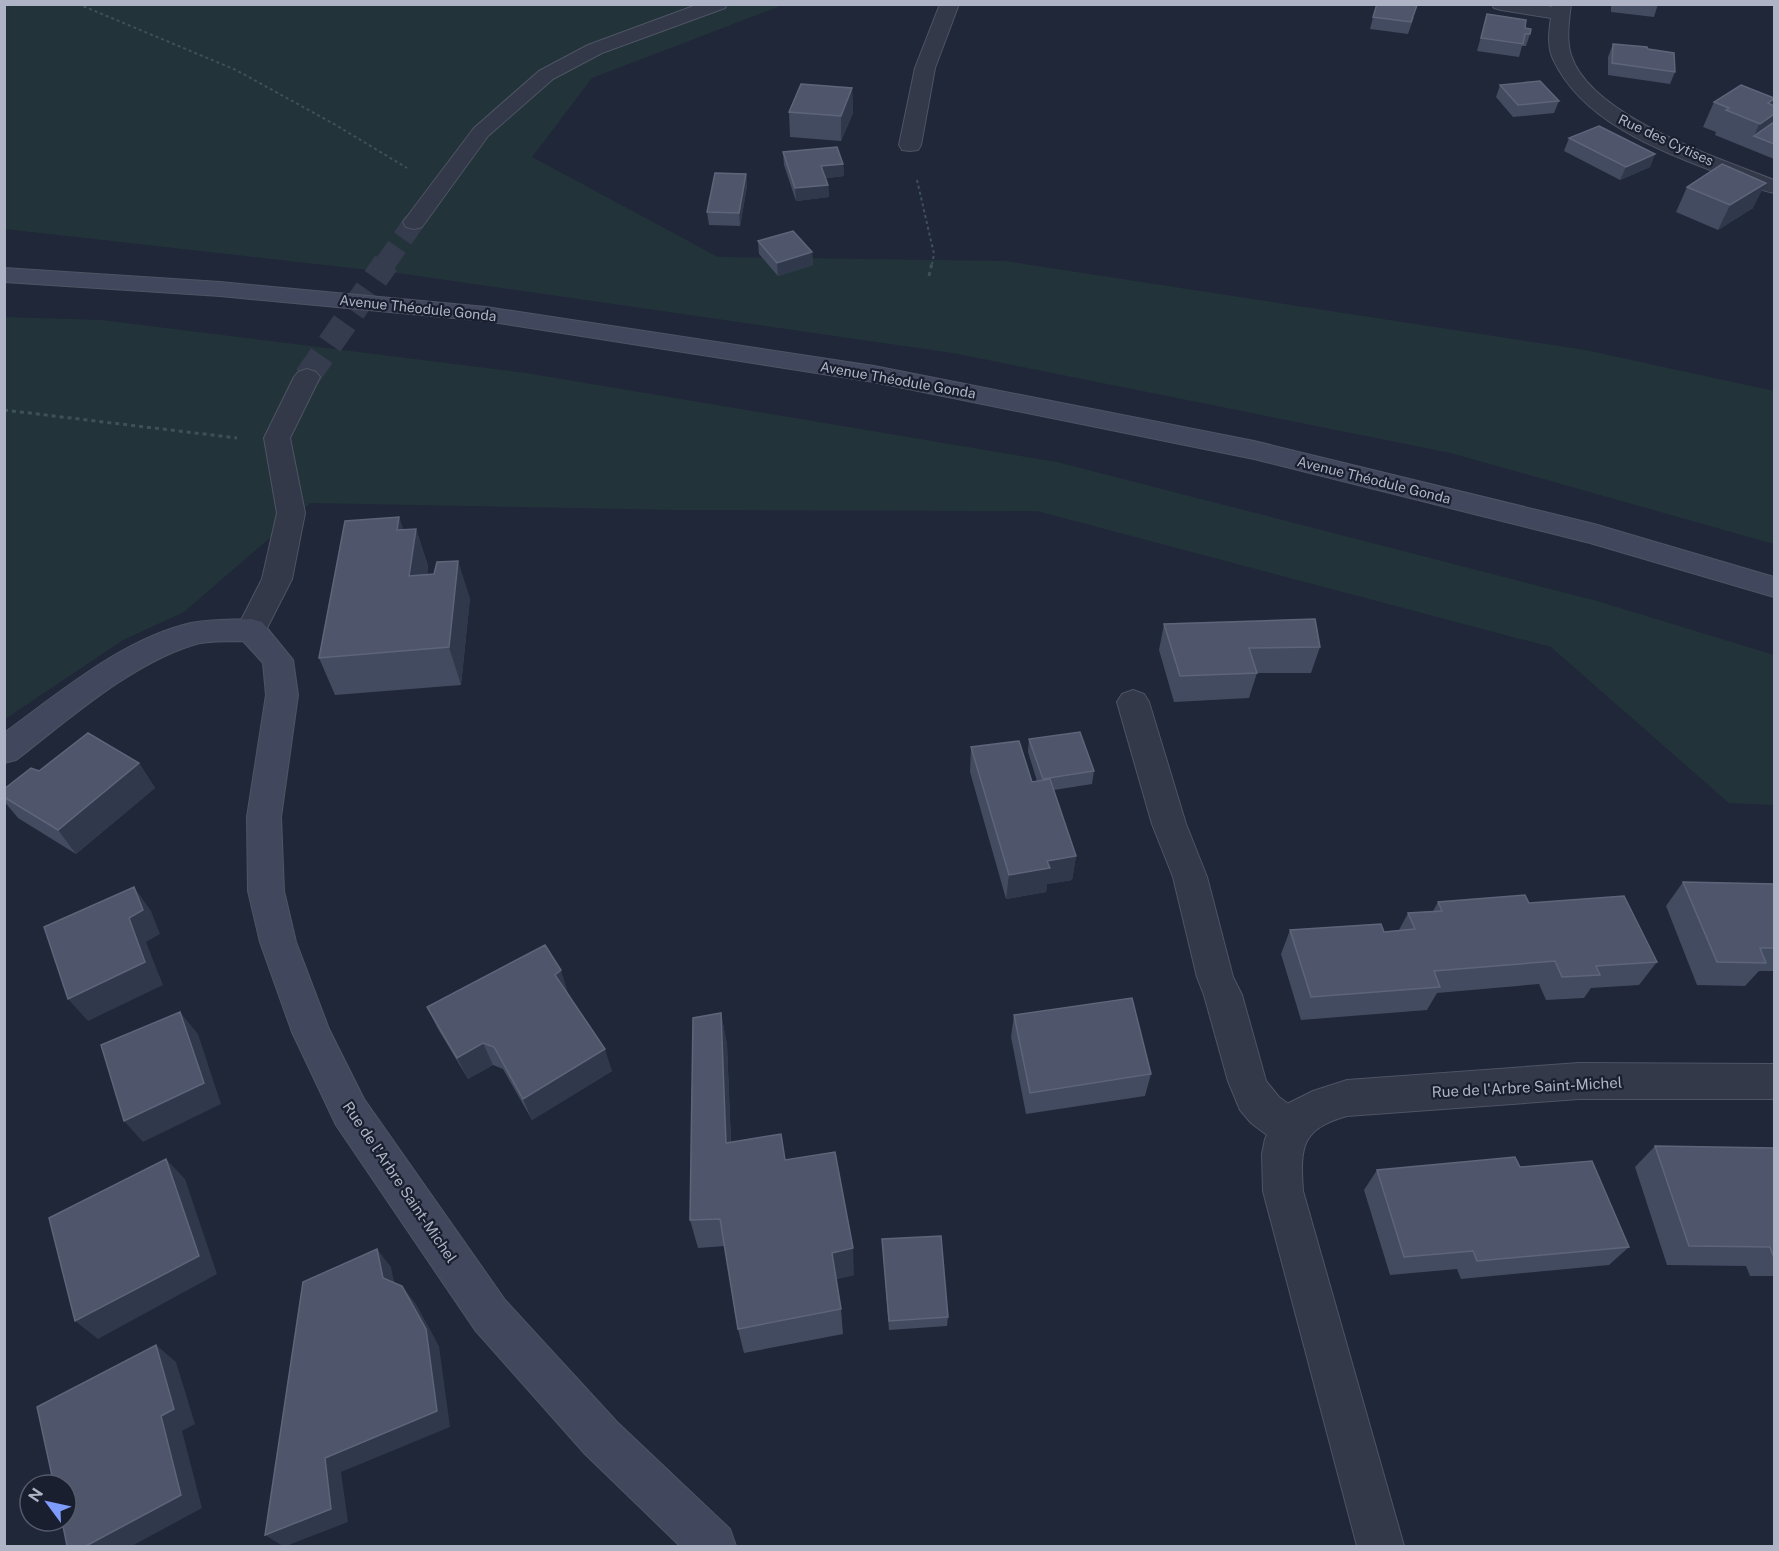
<svg xmlns="http://www.w3.org/2000/svg" width="1779" height="1551" font-family="'Public Sans',sans-serif">
<style>
.green{fill:#22343a}
.lines{fill:none;stroke-linecap:round;stroke-linejoin:round}
.street-tunnel-far1{stroke:#353c4e;stroke-width:21;stroke-dasharray:21 10;stroke-linecap:butt}
.street-tunnel{stroke:#353c4e;stroke-width:26;stroke-dasharray:26 14;stroke-linecap:butt}
.lane-casing{stroke:#4e5464;stroke-width:2}
.street-casing{stroke:#4e5464;stroke-width:2}
.secondary-casing{stroke:#4e5464;stroke-width:2}
.path-far1{stroke:#3f5158;stroke-width:2;stroke-dasharray:3 3;stroke-linecap:butt}
.path{stroke:#3f5158;stroke-width:3;stroke-dasharray:4 4;stroke-linecap:butt}
.lane{fill:#333949;fill-rule:evenodd}
.street{fill:#333949;fill-rule:evenodd}
.secondary{fill:#41485d;fill-rule:evenodd}
.wall{fill:#434b61}
.shaded-wall{fill:#30384c}
.building{fill:#4f566c;stroke:#5e657a;stroke-width:1.5}
.labels{text-anchor:middle;dominant-baseline:central;stroke-width:4.5;stroke-linejoin:round;paint-order:stroke}
.far-street-label{font-size:14px;fill:#aeb4c6;stroke:#191f2e}
.street-label{font-size:15px;fill:#aeb4c6;stroke:#191f2e}
</style>
<rect width="100%" height="100%" fill="#202739"/>
<path class="green" d="M4,5h779l-191,73 -60,79 186,100 287,4 580,89 189,41v153l-323,-91 -498,-100 -548,-79 -400,-45z
M5,317l96,3 425,53 531,89 540,139 177,54v150l-45,-2 -178,-156 -514,-136 -360,-1 -367,-7 -126,109 -61,28 -118,79z"/>
<g class="lines">
<path class="street-tunnel-far1" d="M385,264l29,-42"/>
<path class="street-tunnel" d="M307,377l79,-114"/>
<defs>
<path id="lane" d="M1133,690l11,4 5,8 37,122 21,53 26,100 9,18 24,86 13,16 24,18 6,13 -6,13 -14,5 -14,-5 -24,-18 -11,-13 -12,-29 -24,-86 -7,-18 -24,-100 -21,-53 -35,-122 5,-8z"/>
<path id="street" d="M699,4h28l-2,4 -123,45 -49,26 -65,57 -66,91 -8,2 -8,-2 -3,-5 71,-94 65,-57 49,-26z
M940,4h19l-24,64 -14,77 -3,5 -8,1 -8,-1 -3,-5 16,-77z
M1492,4h46l14,3 1,-3h18c-2,17 -5,35 0,51 20,62 148,103 203,125v13c-17,-3 -34,-12 -51,-18 -62,-24 -140,-52 -170,-116 -6,-13 -4,-28 -2,-41l-50,-8 -7,-2z
M307,369l9,3 4,5 -30,61 15,75 -13,66 -30,59 -11,3 -11,-3 -4,-8 26,-51 15,-66 -13,-75 30,-61 4,-5z
M1579,1063l195,1v35h-195l-232,17c-46,13 -47,31 -44,75l101,355h-47l-94,-355 -1,-37 3,-15 12,-24 8,-10 28,-14 34,-11z"/>
<path id="secondary" d="M4,268l216,14 266,25 388,59 380,75 340,83 180,53v20l-184,-54 -336,-84 -380,-77 -388,-61 -266,-25 -216,-14z
M251,619l11,3 31,38 5,35 -17,122 3,74 12,51 33,87 35,70 141,201 112,122 113,107 6,17h-56l-95,-92 -110,-124 -139,-205 -44,-93 -32,-90 -12,-51 -1,-74 19,-122 -3,-32 -20,-22c-16,1 -35,-1 -50,4 -64,20 -125,75 -177,115l-12,3v-30c55,-40 120,-95 187,-110 20,-4 40,-3 60,-4z"/>
</defs>
<use href="#lane" class="lane-casing"/>
<use href="#street" class="street-casing"/>
<use href="#secondary" class="secondary-casing"/>
<path class="path-far1" d="M78,4l158,66 98,54 73,44
M917,180l17,74 -2,10"/>
<path class="path" d="M929,276l3,-13
M4,410l233,28"/>
<use href="#lane" class="lane"/>
<use href="#street" class="street"/>
<use href="#secondary" class="secondary"/>
</g>
<path class="wall" d="M1611,4h47l-4,13 -43,-5z
M1487,14l38,14 5,6 -4,12h-4l-3,11 -42,-6z
M1373,17h41l-6,17 -38,-5z
M1613,44l62,28 -5,12 -62,-9v-18z
M1500,85l59,16 -5,12 -41,4 -17,-20z
M852,88l1,25 -12,28 -51,-4 -1,-25z
M1774,98v4l-1,3 1,1v53l-59,-24 1,-3 -13,-5 11,-25z
M1569,138l86,16 -5,13 -30,13 -56,-29z
M783,152l60,12 1,12 -18,2 2,7 1,12 -33,4 -12,-36z
M746,174l1,12 -7,40 -31,-1 -2,-13z
M1687,187l66,21 -35,22 -42,-18z
M758,241l54,11 1,13 -35,11 -19,-22z
M399,517l4,13 13,-1 12,37 -1,8h7l36,24 -9,87 -126,10 -16,-37z
M1164,624l156,23 -9,26h-54l-8,25 -75,4 -15,-52z
M1029,739l65,32 -2,13 -38,6 22,66 -4,24 -25,4 -1,8 -40,7 -36,-127 1,-25 61,35 5,-1 -9,-29z
M139,763l16,25 -79,66 -58,-36 -14,-17v-12l35,-18z
M1683,882l91,2v87h-15l-14,15 -48,-1 -31,-79z
M1438,902l91,1 128,59 -18,23 -48,3 -7,10 -38,2 -7,-16 -102,9 -10,17 -126,10 -20,-66 9,-24 94,2 15,-2 9,-17 25,-2z
M568,993l44,78 -80,49 -29,-51 -10,-4 -25,14 -30,-50 -11,-22z
M721,1013l6,32 4,97 54,18 69,115 -18,4 5,30 2,25 -99,19 -6,-24 -13,-83 -27,2 -8,-28z
M1014,1015l137,59 -6,22 -119,18 -15,-77z
M1655,1146l119,2v128h-24l-4,-10 -79,-1 -32,-98z
M1520,1167l109,80 -20,18 -148,14 -4,-10 -67,6 -26,-85 13,-20z
M882,1239l66,78 -1,9 -58,4z"/>
<path class="shaded-wall" d="M852,88l1,25 -12,28v-25z
M1774,99v3l-8,18 8,-6v11l-20,11 14,-33z
M1655,154l-5,13 -30,13 6,-13z
M843,164l1,12 -22,3 -1,-13z
M746,174l1,12 -7,40 -1,-13z
M1766,183l-13,25 -35,22 12,-25z
M828,185l1,12 -33,4 -1,-13z
M812,252l1,13 -35,11 -1,-13z
M399,517l13,37 -15,-24z
M416,529l12,37 -5,47 -14,-37z
M458,561l12,37 -9,87 -12,-38z
M139,763l16,25 -79,66 -18,-24z
M1076,856l-4,24 -25,4 -1,8 -40,7 3,-24 38,-14z
M134,887l17,24 9,23 -14,8 17,43 -75,36 -20,-22 61,-81z
M561,970l7,23 -5,5 -8,-23z
M180,1012l18,22 23,70 -78,38 -19,-21z
M721,1013l6,32 5,127 -6,-29z
M483,1043l10,22 -25,14 -11,-21z
M605,1049l7,22 -80,49 -9,-21z
M166,1159l19,20 32,95 -119,65 -23,-18z
M853,1248l1,27 -20,5 -2,-27z
M377,1249l14,18 6,29 -14,-18z
M402,1286l14,18 23,42 11,81 -109,45 7,50 -62,24h-3l-18,-11 60,-77z
M156,1345l20,17 19,62 -13,7 20,77 -70,38h-46z"/>
<path class="building" d="M1377,4h35l5,1 -6,17 -38,-5z
M1487,14l39,6 -1,8 6,1 -1,5h-5l-2,10 -42,-6z
M1613,44l34,3 1,2 26,4 1,19 -63,-9z
M1540,81l19,20 -41,4 -18,-20z
M801,84l51,4 -11,28 -52,-4z
M1741,85l33,13v1l-6,4 6,3v8l-14,10 -34,-14 3,-2 -15,-6z
M1774,122v22l-20,-8z
M1599,126l56,28 -29,13 -57,-29z
M837,147l6,17 -22,2 7,19 -33,3 -12,-36z
M1722,164l44,19 -36,22 -43,-18z
M715,173l31,1 -7,39 -32,-1z
M793,231l19,21 -35,11 -19,-22z
M399,517l-2,13 19,-1 -7,47 25,-2 3,-12 21,-1 -9,86 -130,11 26,-137z
M1315,619l5,28 -71,1 8,25 -77,3 -16,-52z
M1080,732l14,39 -51,8 -14,-40z
M88,733l51,30 -81,67 -54,-33v-8l27,-21 8,3z
M1019,741l13,41 18,-3 26,77 -29,5 3,7 -41,7 -38,-128z
M1683,882l91,2v64h-14l6,15 -49,-1z
M134,887l9,23 -14,8 16,44 -77,37 -24,-72z
M1525,895l4,8 95,-7 33,66 -61,4 4,9 -38,2 -7,-16 -121,10 6,16 -129,10 -21,-67 91,-6 3,8 31,-3 -7,-16 34,-2 -4,-9z
M545,945l16,25 -6,5 50,74 -82,50 -29,-52 -11,-4 -26,15 -30,-51z
M1132,998l19,76 -121,19 -16,-78z
M180,1012l24,71 -80,38 -23,-76z
M721,1013l5,130 55,-9 4,26 50,-8 18,96 -21,5 9,56 -103,20 -18,-110 -30,1 3,-202z
M1655,1146l119,2v110l-4,-11 -81,-1z
M1515,1157l5,10 72,-6 37,86 -152,14 -4,-10 -69,6 -27,-87z
M166,1159l33,97 -124,65 -26,-103z
M941,1236l7,81 -59,4 -7,-82z
M377,1249l6,29 19,8 24,43 11,82 -112,47 6,51 -66,26 38,-253z
M156,1345l18,64 -13,7 20,79 -95,51h-19l-5,-25h4v-36h-12l-17,-78z"/>
<g class="labels">
<g class="far-street-label">
<text transform="translate(1666 140) rotate(25)">Rue des Cytises</text>
<text transform="translate(418 308) rotate(6)">Avenue Théodule Gonda</text>
<text transform="translate(898 380) rotate(10)">Avenue Théodule Gonda</text>
<text transform="translate(1374 480) rotate(14)">Avenue Théodule Gonda</text>
</g>
<g class="street-label">
<text transform="translate(1527 1087) rotate(-3)">Rue de l'Arbre Saint-Michel</text>
<text transform="translate(400 1182) rotate(56)">Rue de l'Arbre Saint-Michel</text>
</g>
</g>
<rect width="1779" height="1551" fill="none" stroke="#aeb4c6" stroke-width="12"/>
<g transform="translate(48 1503) rotate(303)"><circle r="28" fill="#191f2e" stroke="#555b6b" stroke-width="1.5"/>
<path d="M0-4.5L10 22L0 15L-10 22Z" fill="#7d9cfc"/>
<text y="-9" font-size="16" font-weight="bold" text-anchor="middle" fill="#aeb4c6">N</text>
</g>
</svg>
